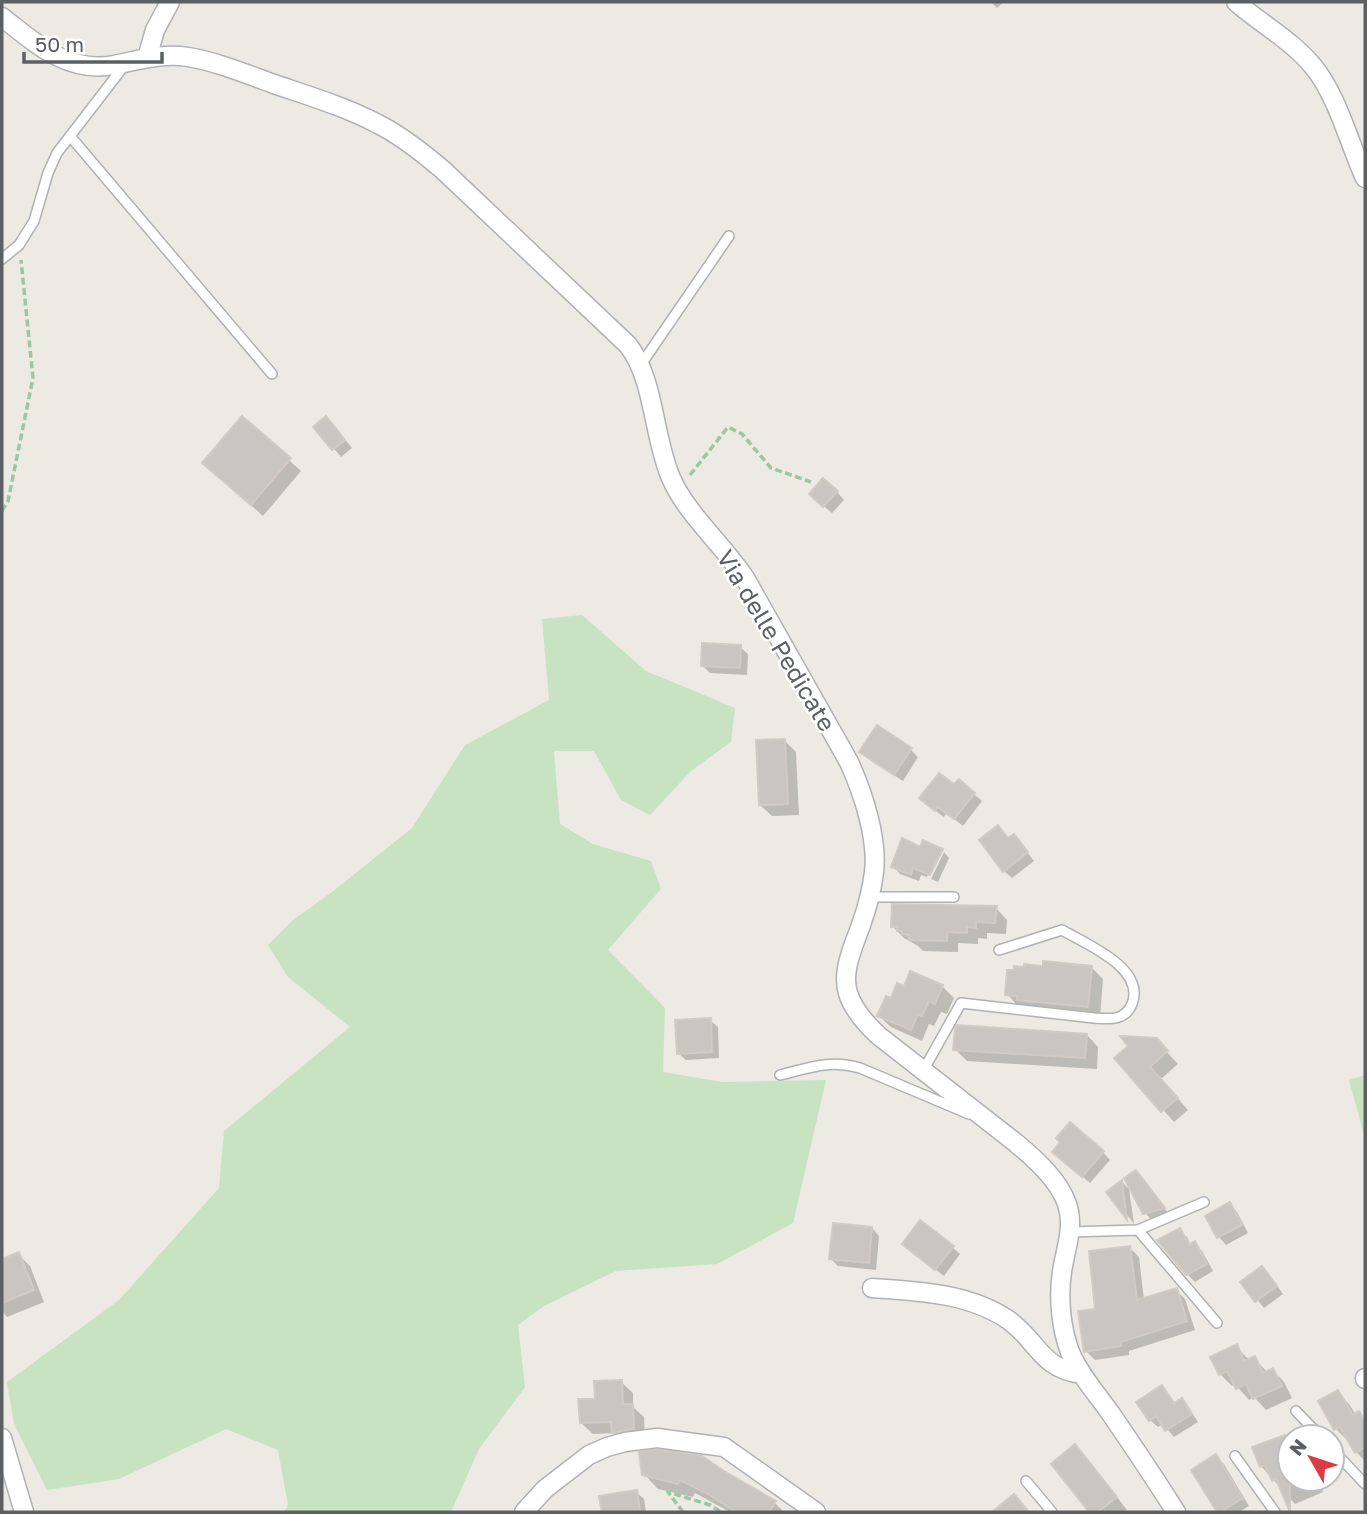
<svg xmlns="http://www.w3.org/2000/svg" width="1367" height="1514" font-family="'Golos Text',sans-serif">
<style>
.green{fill:#c7e3c2}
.shadow{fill:#0003}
.building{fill:#c9c5c0;stroke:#d2cbc3;stroke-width:2}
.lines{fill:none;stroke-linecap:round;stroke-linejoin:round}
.service-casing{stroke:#afb2b5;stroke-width:12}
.minor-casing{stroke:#afb2b5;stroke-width:21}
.path{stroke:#9dc6a2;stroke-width:3.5;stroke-dasharray:7 3.5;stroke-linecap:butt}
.service{stroke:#fff;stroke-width:9}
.minor{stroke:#fff;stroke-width:18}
.labels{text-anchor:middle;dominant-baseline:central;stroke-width:5;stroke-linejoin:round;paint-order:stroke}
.street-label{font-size:24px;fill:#5c6063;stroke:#fff}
</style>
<rect width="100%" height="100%" fill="#edeae4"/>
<path class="green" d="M582,615l64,56 89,37 -4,34 -40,29 -41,44 -29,-15 -27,-49h-40l6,73 33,20 58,17 10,28 -53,61 57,58 -2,64 59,10 104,-2 -33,143 -76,41 -101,7 -72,35 -26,19 7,62 -46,62 -28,63h-167l4,-7 -10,-55 -52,-21 -107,50 -72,11 -33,-66 -7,-42 112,-82 100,-112 5,-57 126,-104 -62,-50 -20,-32 25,-25 39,-28 80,-64 53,-83 84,-45 -7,-81z
M1365,1075v63l-16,-58z"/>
<path class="shadow" d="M991,2h13l-7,6z
M242,418l59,53 -38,45 -59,-53z
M334,426l18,22 -11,9 -25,-30z
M837,492l7,8 -12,13 -13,-11z
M740,647l8,7 -1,21 -37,-2 -7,-7z
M877,727l34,23 7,7 -15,24 -34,-22 -8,-7z
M784,740l12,12 3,63 -27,1 -12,-11z
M955,787l19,7 8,7 -19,25 -16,-13 -3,4 -15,-11z
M998,827l11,13 12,4 13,17 -22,17 -8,-7z
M921,849l22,2h-3l-13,26 -6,-2 -2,6 -19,-7 -7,-8z
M944,852l5,6 -11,24 -7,-3z
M996,908l11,12 -1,14 -19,-1v6l-9,-1v6l-20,-1v9l-35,-1 -5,-5 -14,-8 -12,-12z
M1091,967l12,12 -3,39 -82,-12 -11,-12z
M942,986l12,12 -7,16 -6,-2 -7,14 -5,-2 -7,17 -31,-14 -12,-11 26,-28z
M710,1020l8,7 1,31 -33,2 -8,-7z
M1087,1035l11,12 -1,22 -130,-8 -12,-12z
M1156,1040l22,24 -17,15 27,31 -14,12 -57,-64z
M1063,1142l40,10 7,8 -20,23 -28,-24z
M1136,1172l7,7 27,37 -18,4 -8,-8z
M1122,1182l7,7 5,35 -25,-32z
M1229,1204l8,8 11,21 -22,12 -7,-8z
M872,1228l7,8 -3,34 -38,-4 -7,-7z
M1179,1230l8,7 4,9 4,-2 7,7 11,20 -18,11 -8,-8z
M952,1247l8,7 -16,22 -32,-25z
M1130,1248l9,9 5,43 32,-10 9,9 10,31 -66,21v4l-34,5 -9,-9 11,-41z
M18,1254l12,12 14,36 -37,15 -5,-6v-50z
M1269,1275l14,19 -19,14 -21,-26z
M1236,1346l13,14 5,-2 13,14 6,-2 11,12 8,16 -26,12 -12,-13 -5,3 -14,-16 -3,2 -12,-12 -8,-16z
M621,1382l12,11v14l11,10 1,24 -20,3 -11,-11 -21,1 -12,-11 16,-23z
M1162,1387l13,17 7,-4 7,8 9,14 -24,15 -11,-13 -5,3 -8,-7z
M1337,1392l12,12 7,11 3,-1 6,6v41l-9,-9 -7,-12 -1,1 -12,-12 -16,-27z
M1284,1437l6,6v36h28l5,13 -28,12 -34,-38z
M1075,1447l12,11 40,52 -3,2h-33l-38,-48z
M641,1453l133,49 10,10h-54l-35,-19 -2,4 -35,-8 -14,-15z
M1216,1457l8,7 25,42 -10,6h-20l-26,-41z
M636,1492l8,7 2,13h-42l-3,-15z"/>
<path class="building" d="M242,416l49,42 -40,47 -49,-42z
M326,416l19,24 -13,10 -19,-23z
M823,478l15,13 -15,16 -14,-13z
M702,643l39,2 -1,23 -39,-2z
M877,725l35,23 -18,27 -35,-23z
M785,739l3,65 -29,1 -3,-65z
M939,773l15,11 5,-5 16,14 -21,26 -16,-12 -3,4 -16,-13z
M998,825l10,13 6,-4 14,18 -25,20 -24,-32z
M902,838l18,9 3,-7 20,9 -13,26 -17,-7 -2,7 -20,-8z
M892,904l105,2 -2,17 -19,-1v6l-9,-1v6l-20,-1v9l-38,-1v-5l-7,-1v-3h-5v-4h-6z
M1043,961l49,5 -4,41 -71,-7v-4l-12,-1 2,-25h7v-4l10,1v-3l19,2z
M910,971l33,14 -8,19 -6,-3 -7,15 -4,-2 -7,16 -34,-14 9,-20 5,2 6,-15 7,3z
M711,1018l1,34 -35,2 -2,-34z
M957,1025l130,9 -2,24 -132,-8 2,-21z
M1120,1036l37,2 11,13 -18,16 28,31 -17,14 -47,-54 14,-12z
M1070,1122l34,29 -22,26 -30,-25 8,-10 -4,-4z
M1136,1170l29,38 -22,6 -19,-36z
M1122,1180l5,40 -21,-28z
M1230,1202l12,23 -25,13 -12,-22z
M920,1220l34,26 -19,24 -33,-26z
M833,1223l39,4 -3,36 -40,-4z
M1180,1228l9,17 6,-4 12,23 -21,11 -29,-35z
M1130,1246l7,54 40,-12 10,33 -66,21v4l-37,6 -6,-41 17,-2 -6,-58z
M19,1252l15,38 -32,13v-44z
M1262,1266l15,20 -22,16 -15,-20z
M1237,1344l7,17 11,-5 8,17 10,-5 9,18 -29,13 -7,-15 -10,5 -9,-18 -8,4 -9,-18z
M622,1380l1,24h10l1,25 -22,4 -1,-11 -31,1 -2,-24h17l-1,-18z
M1162,1385l12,18 8,-5 10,16 -27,17 -9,-15 -7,5 -13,-19z
M1338,1390l15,25 6,-4 6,11v25l-10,6 -15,-26 -6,3 -16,-29z
M1285,1435l5,15v62l-14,-33 -4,2 -7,-16 -5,2 -8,-20z
M1075,1444l42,53 -19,15h-9l-38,-48z
M657,1449l45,7 22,15 52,30 -7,11h-33l-28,-18 -28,-14 -2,4 -36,-9 -3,-23z
M1216,1454l27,44 -23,14h-3l-26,-42z
M637,1490l3,22h-38l-3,-16z
M1014,1494l15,18h-37z"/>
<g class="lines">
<defs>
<path id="service" d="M70,136l202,238
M2,259l17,-14 15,-24 14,-48 9,-20 67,-87
M640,366l89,-130
M870,897h84
M923,1071l38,-68 133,15c16,1 31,3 38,-14 14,-36 -46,-60 -70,-74l-63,20
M780,1075c29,-7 50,-16 80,-7l109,46
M1138,1230l66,-28
M1070,1232l68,-2 79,93
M1296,1411l25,26
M1332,1449l33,35
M1235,1456l40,56
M1026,1481l26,31"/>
<path id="minor" d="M1236,2c24,21 55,38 76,63 25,29 37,78 53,113
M2,17c33,26 66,57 112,48 25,-5 49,-12 74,-8 30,5 58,17 86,27 35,12 72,23 104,40 24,12 45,29 65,46l185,175c27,35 25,92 43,133 15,35 52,67 74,100l104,184c14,31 29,76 25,110 -2,18 -7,36 -13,53 -7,20 -20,46 -13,68 5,17 18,31 31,43l137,107c19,16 43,37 51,61 8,23 -2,46 -5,68 -4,25 -1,56 8,80 9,22 27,42 41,62 22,32 44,65 65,98
M147,58l8,-28 15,-28
M872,1288c45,3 96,5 135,31 31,21 33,50 75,55
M1365,1378v1
M2,1438l22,74
M524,1512l21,-23 44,-34 18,-8 18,-5 32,-4 67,9 92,65"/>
</defs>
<use href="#service" class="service-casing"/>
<use href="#minor" class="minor-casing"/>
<path class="path" d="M690,475l38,-48 14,7 29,34 40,14
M2,511l6,-10 25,-123 -12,-118
M683,1512l-15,-20 42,13 11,7"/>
<use href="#service" class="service"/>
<use href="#minor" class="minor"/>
</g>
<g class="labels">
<g class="street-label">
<text transform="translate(777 640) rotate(59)">Via delle Pedicate</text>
</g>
</g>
<rect width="1367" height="1514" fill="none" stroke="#5c6063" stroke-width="7"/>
<g transform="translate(1311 1458) rotate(309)"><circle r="33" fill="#ffffff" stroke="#bebfc1" stroke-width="2"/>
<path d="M0-5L12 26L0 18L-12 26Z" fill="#dd3a45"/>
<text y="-10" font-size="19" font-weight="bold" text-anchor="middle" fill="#5c6063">N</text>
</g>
<path d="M24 52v10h138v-10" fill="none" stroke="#5c6063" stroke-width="3.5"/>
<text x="35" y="52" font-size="21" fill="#5c6063" stroke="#ffffff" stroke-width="5" paint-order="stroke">50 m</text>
</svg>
